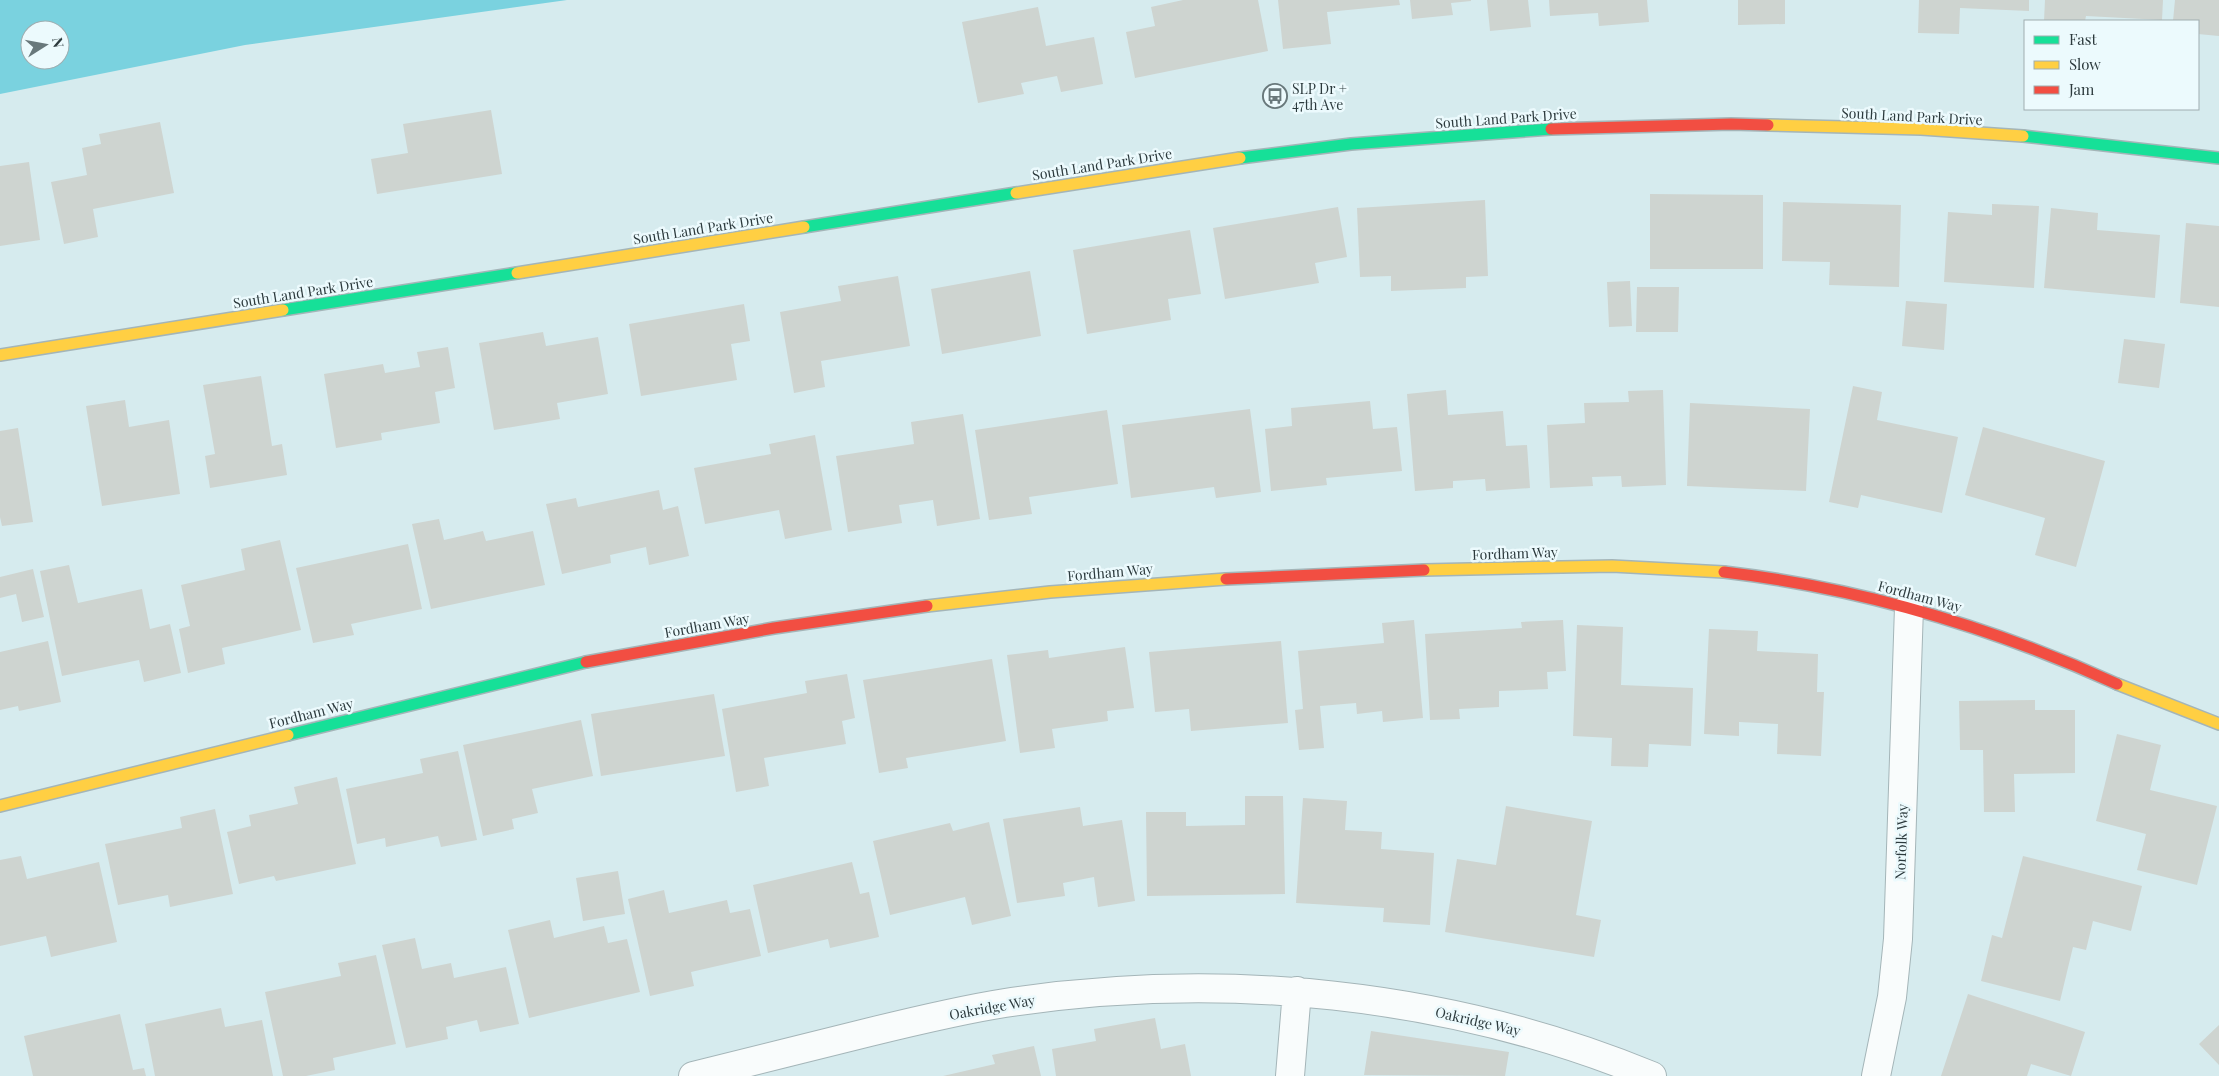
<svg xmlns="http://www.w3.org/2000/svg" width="2219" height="1076" font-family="'Playfair Display',serif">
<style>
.forest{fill:#7ad2df;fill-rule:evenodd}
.building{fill:#ced4d0}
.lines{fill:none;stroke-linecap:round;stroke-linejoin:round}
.street-casing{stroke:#a4b5b8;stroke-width:30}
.fast-casing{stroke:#a4b5b8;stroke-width:14}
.slow-casing{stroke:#a4b5b8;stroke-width:14}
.jam-casing{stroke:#a4b5b8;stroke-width:14}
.street{stroke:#f9fcfc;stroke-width:28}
.fast{stroke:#16e098;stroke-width:11}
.slow{stroke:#ffcf43;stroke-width:11}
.jam{stroke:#f24e42;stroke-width:11}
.labels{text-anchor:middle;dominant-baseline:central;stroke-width:5;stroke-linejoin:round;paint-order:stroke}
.poi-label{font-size:14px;fill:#2c3a3d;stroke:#ecfafd;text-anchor:start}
.street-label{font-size:14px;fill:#2c3a3d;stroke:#ecfafd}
</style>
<rect width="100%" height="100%" fill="#d6ebee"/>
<path class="forest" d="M0,0h567l-322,45 -245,49zM30,30h30v30h-30z"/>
<path class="building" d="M1183,0h75l10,51 -133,27 -9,-46 29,-6 -4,-19z
M1278,0h121l1,5 -73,7 4,32 -48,5z
M1410,0h61v1l-20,2 2,12 -41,4z
M1487,0h41l3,27 -41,4z
M1549,0h98l2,22 -50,4 -1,-13 -48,3z
M1738,0h47v24l-47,1z
M1919,0h110v11l-69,-3 -1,26 -41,-1z
M2045,0h118l-1,20 -76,-4 -1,5h-41z
M2175,0h44v36l-21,-2v-13h-25z
M1038,7l8,39 48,-9 9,47 -42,8 -4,-16 -36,7 3,11 -46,9 -16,-81z
M491,110l11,64 -125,20 -6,-35 37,-6 -5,-29z
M160,122l14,71 -81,16 5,28 -34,7 -13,-62 36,-7 -5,-27 19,-4 -2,-10z
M29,162l11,78 -40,6v-80z
M1650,194l113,1v74h-113z
M1485,200l3,76 -22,1v11l-75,3v-15l-31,1 -3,-69z
M1783,202l118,3 -2,82 -70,-2 1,-23 -48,-1z
M1992,204l47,2 -5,82 -90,-6 4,-70 44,3z
M1338,207l9,50 -32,6 4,20 -94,16 -12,-71z
M2051,208l47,5 -1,17 63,5 -5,63 -111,-10z
M2186,223l33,3v81l-39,-4z
M1190,230l11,64 -33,5 3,21 -84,14 -14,-84z
M1030,271l11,65 -99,18 -11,-65z
M898,276l12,70 -89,15 4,26 -31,6 -14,-81 61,-11 -3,-15z
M1630,281l2,45 -23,1 -2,-45z
M1637,287h42l-1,45h-42z
M1906,301l41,3 -3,46 -42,-4z
M744,304l6,37 -19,3 6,36 -96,16 -12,-72z
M543,332l3,14 52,-9 10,57 -51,9 3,16 -66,11 -15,-87z
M2124,339l41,5 -6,44 -41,-5z
M448,347l7,41 -20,4 5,31 -59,10 1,7 -46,8 -12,-74 59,-10 2,9 35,-6 -3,-15z
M261,376l11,70 10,-2 5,31 -77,13 -5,-32 10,-2 -12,-69z
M1853,386l29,6 -5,28 81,17 -16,76 -81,-18 -3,13 -29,-6z
M1446,390l2,25 55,-4 3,35 21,-1 3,43 -44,3 -1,-12 -32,2v7l-38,3 -8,-97z
M1663,390l3,95 -44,2 -1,-11 -29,1 1,9 -43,2 -3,-63 38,-2 -1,-20 45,-1 -1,-11z
M125,400l4,27 40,-7 11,74 -78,12 -16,-100z
M1370,401l3,28 24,-2 5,44 -76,7 1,7 -56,6 -6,-62 27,-3 -1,-18z
M1690,403l120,6 -4,82 -119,-5z
M1250,409l11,83 -45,6 -2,-11 -83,11 -9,-73z
M1107,410l11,74 -89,13 3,17 -43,6 -14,-90z
M963,414l17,105 -43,7 -4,-26 -34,5 3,18 -54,9 -12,-76 78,-12 -3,-22z
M1983,427l122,34 -29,106 -41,-12 10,-37 -80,-23z
M18,428l15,94 -31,4 -2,-9v-86z
M815,435l17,95 -47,9 -6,-29 -74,14 -11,-56 77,-14 -2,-10z
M659,490l4,20 15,-4 11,50 -40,9 -3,-18 -36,8 1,8 -49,11 -16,-70 30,-6 2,9z
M439,519l5,21 39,-9 3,10 47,-10 12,54 -114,24 -19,-85z
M280,540l21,90 -79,18 3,16 -37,9 -9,-44 11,-3 -9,-41 64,-15 -4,-21z
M408,544l14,65 -71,15 3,11 -41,8 -17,-75z
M69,565l9,38 64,-14 8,40 20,-5 11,49 -37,9 -5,-22 -77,16 -22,-105z
M33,569l11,48 -22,5 -6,-28 -16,4v-21z
M1414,620l9,98 -40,4 -1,-11 -25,3 -1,-11 -36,3 4,42 -25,2 -4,-40 8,-1 -5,-58 86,-8 -2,-20z
M1563,620l3,51 -19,1 1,17 -49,2v16l-40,2 1,10 -30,1 -5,-86 97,-6 -1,-6z
M1577,625l46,2 -2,58 72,3 -2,58 -42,-2 -1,23 -37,-1 1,-28 -39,-2z
M1709,629l49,2 -1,20 61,3 -1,38h7l-3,64 -44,-2 1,-30 -39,-2v14l-35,-2z
M48,641l13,61 -42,9 -1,-5 -18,4v-58z
M1281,641l7,82 -97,8 -2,-22 -34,3 -6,-60z
M1125,647l9,61 -27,3 1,10 -56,8 3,19 -35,5 -13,-98 41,-5 1,8z
M992,659l14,82 -100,17 2,10 -29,5 -16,-93z
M847,674l8,44 -13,3 4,23 -82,14 5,28 -33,6 -14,-83 85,-16 -2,-12z
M714,694l11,62 -124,20 -10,-62z
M2035,700v10h40v63l-61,1 1,38h-31l-1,-62h-23l-1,-49z
M581,720l12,56 -61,13 6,24 -26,6 2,10 -31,7 -20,-91z
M2117,734l44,11 -11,45 67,16 -20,79 -60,-15 9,-36 -50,-13z
M458,751l19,89 -36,7 -3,-11 -52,11 -1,-9 -28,6 -11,-55 77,-16 -3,-14z
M337,777l19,87 -80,17 -2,-5 -35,8 -12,-52 24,-6 -2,-11 49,-11 -4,-17z
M1245,796h38l2,98 -138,2 -1,-84h40v14l59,-1z
M1303,798l44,3 -2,29 37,2 -1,17 53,4 -4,72 -47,-3 1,-14 -88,-5z
M1506,806l86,15 -16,94 25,5 -7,37 -149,-25 12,-73 39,6z
M1080,807l3,19 39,-6 13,81 -37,6 -4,-30 -31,6 2,13 -48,7 -14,-84z
M215,809l18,85 -63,13 -2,-12 -50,10 -13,-61 77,-16 -2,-11z
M989,822l22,94 -39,9 -7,-28 -75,18 -17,-74 77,-18 3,8z
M21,856l6,23 72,-17 18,80 -66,15 -5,-21 -46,10v-86z
M2023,856l119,30 -11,45 -38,-10 -7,29 -13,-3 -13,54 -79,-20 11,-46 10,3z
M852,862l8,32 9,-2 10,45 -49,11 -2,-9 -60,14 -15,-68z
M618,871l7,43 -42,7 -7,-43z
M664,890l5,23 58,-13 3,13 20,-4 11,47 -70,16 3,14 -44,10 -22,-97z
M550,920l4,18 50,-12 4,17 19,-4 13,53 -111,26 -21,-88z
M415,938l7,31 29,-6 3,15 52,-11 13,57 -39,8 -3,-12 -31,7 2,12 -42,9 -24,-103z
M376,955l20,89 -63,14 2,12 -29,6h-23l-18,-84 76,-16 -3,-13z
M1968,994l117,38 -14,44 -40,-12 -4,12h-86z
M221,1008l4,19 37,-7 11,56h-118l-10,-52z
M120,1014l13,56 11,-2 2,8h-113l-9,-40z
M1155,1018l6,31 24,-5 6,32h-135l-4,-27 44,-8 -2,-12z
M2219,1025v40l-20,-21z
M1371,1031l138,21 -4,24 -141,-1z
M1034,1046l7,30h-98l52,-12 -3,-9z"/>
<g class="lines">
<defs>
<path id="street" d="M693,1076c59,-15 118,-29 177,-44 45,-11 90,-22 135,-29 218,-33 443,-11 647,73
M1290,1076l7,-85
M1876,1076l16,-79 6,-58 11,-332"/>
<path id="fast" d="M2023,136l196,22
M1240,158l111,-14 200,-15
M804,227l212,-34
M283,310l234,-37
M288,735l298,-73"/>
<path id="slow" d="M1768,125l153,4 102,7
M1016,193l224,-35
M517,273l287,-46
M0,355l283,-45
M1424,570l188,-4 112,6
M927,606l123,-14 176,-13
M2117,684l102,40
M0,806l288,-71"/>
<path id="jam" d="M1551,129l180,-5 37,1
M1724,572c136,16 268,55 393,112
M1226,579l198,-9
M586,662l188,-34 153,-22"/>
</defs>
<use href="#street" class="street-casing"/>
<use href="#fast" class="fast-casing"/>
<use href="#slow" class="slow-casing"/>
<use href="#jam" class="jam-casing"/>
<use href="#street" class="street"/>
<use href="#fast" class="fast"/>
<use href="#slow" class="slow"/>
<use href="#jam" class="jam"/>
</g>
<defs>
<symbol id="bus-ring" viewBox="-11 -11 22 22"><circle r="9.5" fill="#ecfafd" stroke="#68787b" stroke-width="1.5"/><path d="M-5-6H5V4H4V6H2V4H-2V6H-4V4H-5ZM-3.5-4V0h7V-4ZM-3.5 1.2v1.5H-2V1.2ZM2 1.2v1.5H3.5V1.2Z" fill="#68787b"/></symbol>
</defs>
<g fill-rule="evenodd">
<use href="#bus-ring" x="1261" y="82" width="28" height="28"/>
</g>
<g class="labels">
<g class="poi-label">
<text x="1292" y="88">SLP Dr +<tspan x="1292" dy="16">47th Ave</tspan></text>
</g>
<g class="street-label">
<text transform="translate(1912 116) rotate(3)">South Land Park Drive</text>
<text transform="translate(1506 118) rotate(-4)">South Land Park Drive</text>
<text transform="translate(1102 164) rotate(-9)">South Land Park Drive</text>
<text transform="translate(703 228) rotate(-9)">South Land Park Drive</text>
<text transform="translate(303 292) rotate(-9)">South Land Park Drive</text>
<text transform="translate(1515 553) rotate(-2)">Fordham Way</text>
<text transform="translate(1110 572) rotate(-5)">Fordham Way</text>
<text transform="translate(1920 596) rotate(15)">Fordham Way</text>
<text transform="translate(707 625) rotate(-10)">Fordham Way</text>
<text transform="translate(311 713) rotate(-14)">Fordham Way</text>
<text transform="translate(1901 842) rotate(-88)">Norfolk Way</text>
<text transform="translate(992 1007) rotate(-10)">Oakridge Way</text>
<text transform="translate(1478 1021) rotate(13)">Oakridge Way</text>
</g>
</g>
<rect x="2024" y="20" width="175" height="90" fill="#ecfafd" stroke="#9fadb0"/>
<rect x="2034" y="36" width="25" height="8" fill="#16e098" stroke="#9fadb0"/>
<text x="2069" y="45" font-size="15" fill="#2c3a3d">Fast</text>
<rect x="2034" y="61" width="25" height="8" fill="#ffcf43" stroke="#9fadb0"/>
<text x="2069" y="70" font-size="15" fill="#2c3a3d">Slow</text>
<rect x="2034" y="86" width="25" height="8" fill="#f24e42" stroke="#9fadb0"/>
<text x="2069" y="95" font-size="15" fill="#2c3a3d">Jam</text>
<g transform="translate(45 45) rotate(79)"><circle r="24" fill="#ecfafd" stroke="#9fadb0"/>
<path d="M0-4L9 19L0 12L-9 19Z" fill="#68787b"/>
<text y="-8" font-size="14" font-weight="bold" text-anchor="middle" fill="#2c3a3d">N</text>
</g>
</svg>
